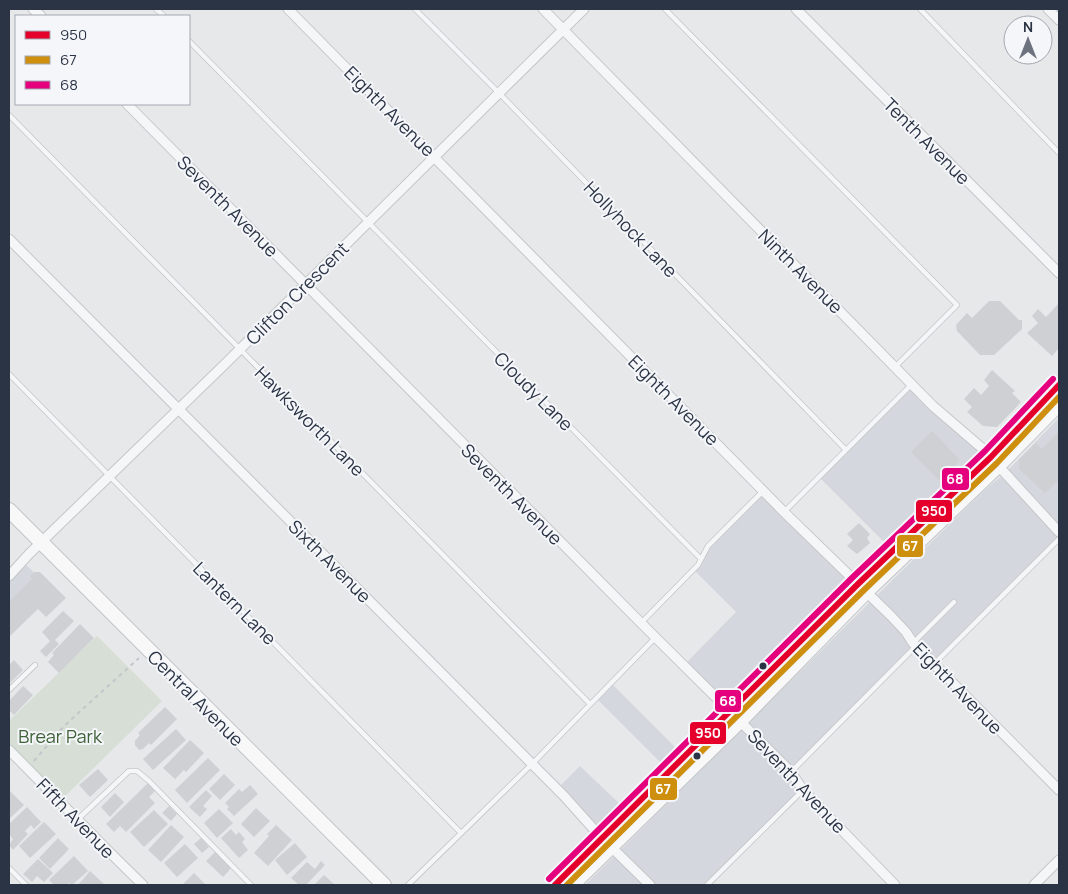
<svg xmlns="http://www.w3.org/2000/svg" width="1068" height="894" font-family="Manrope,sans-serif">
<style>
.built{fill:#d4d7dd}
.green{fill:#d6ded6}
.building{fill:#ced0d3}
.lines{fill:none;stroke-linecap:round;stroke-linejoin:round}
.lane-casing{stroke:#c4c6c8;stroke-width:6}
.street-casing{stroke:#c4c6c8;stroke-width:11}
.primary-casing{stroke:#c2c5c8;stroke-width:16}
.path{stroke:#c5c6ca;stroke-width:2;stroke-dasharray:4 4;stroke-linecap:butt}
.lane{stroke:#f5f6f7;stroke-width:4.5}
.street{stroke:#f5f6f7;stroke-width:9}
.primary{stroke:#f8f8f8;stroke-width:14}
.bus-1-casing{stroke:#f4f6f9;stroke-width:10}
.bus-2-casing{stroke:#f4f6f9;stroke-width:10}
.bus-3-casing{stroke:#f4f6f9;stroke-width:10}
.bus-1{stroke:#e4002b;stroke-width:6}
.bus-2{stroke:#ce8f0e;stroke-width:6}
.bus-3{stroke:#e5007d;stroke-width:6}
.bus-dot{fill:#2b3445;stroke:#f4f6f9;stroke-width:2}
.labels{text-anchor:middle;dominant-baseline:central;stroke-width:4;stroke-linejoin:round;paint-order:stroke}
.street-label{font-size:18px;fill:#2b3445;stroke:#f4f6f9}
.park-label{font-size:18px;fill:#3f6138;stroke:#f4f6f9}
.line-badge{stroke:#f4f6f9;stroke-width:2}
.badge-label{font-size:14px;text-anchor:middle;font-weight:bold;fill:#fff}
</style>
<rect width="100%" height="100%" fill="#e6e8ea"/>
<path class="built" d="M912,384l71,65 -96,96 -68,-68z
M1059,418v121l-125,125 -17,-17 -126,125 12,18 -96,95h-122l288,-286 112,-109 20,-17z
M763,491l90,87 -129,128 -41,-40 53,-54 -42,-42 14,-24z
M23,562l27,26 -41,41v-53z
M611,683l67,67 -15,15 -67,-67z
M580,766l42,40 -24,28 -41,-45z"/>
<path class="green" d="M97,636l65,65 -102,100 -51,-51v-29z"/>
<path class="building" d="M989,301h11l19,19h3v9l-28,26h-14l-23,-24 -1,-6 11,-12 5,5z
M1059,303v45l-7,8 -25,-23 11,-10 -6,-7 6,-7 8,8z
M992,370l23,21 -3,2 9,9 -24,25 -14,-1 -16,-14 5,-5 -8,-8 10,-11 7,7 8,-9 -5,-6z
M932,431l28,29 -20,21 -29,-29z
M1059,431v48l-14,14 -26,-24v-9l17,-17 6,6z
M859,523l11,11 -3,4 3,5 -13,11 -10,-8 6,-6 -6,-6z
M35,572h5l26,26 -20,19 -8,-8 -29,28v-35l23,-23 -2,-3z
M63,611l11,10 -19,19 4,4 -13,13 -6,-6 10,-10 -8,-9z
M80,624l14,14 -35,35 -11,-11 6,-7 -2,-2z
M14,660l9,10 -14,14v-19z
M23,686l10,9 -19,20 -5,-5v-9z
M165,707l12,12 -26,26 -2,-2 -6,6 -4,1 -4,-5v-4l5,-6 -2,-2z
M176,729l10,11 -33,30 -10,-11z
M190,740l14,13 -18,19 -2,-2 -9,9 -12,-11z
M208,758l12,12 -33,33 -12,-13z
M98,769l10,11 -18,17 -11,-12z
M224,774l11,11 -15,15 -11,-11z
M148,783l7,8 -6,6 6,6 -29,29 -6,-6 -6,6 -8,-8z
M250,785l8,9 -24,22 -7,-7 2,-2 -4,-4 14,-14 3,3z
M206,790l6,6 -9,10 4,3 -7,8 -11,-10z
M10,791l14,14 -15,14v-27z
M115,793l9,9 -14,15 -9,-10z
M169,806l8,8 -6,7 -9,-8z
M27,807l14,15 -7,7 -3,-4 -6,6 3,3 -15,16 -4,-5 4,-6 -4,-5v-10z
M256,808l14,13 -16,16 -13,-13z
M219,809l14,14 -16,15 -13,-15z
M154,810l14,14 -24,23 -14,-15z
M44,822l12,12 -26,24 -11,-12z
M171,825l13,12 -23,25 -13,-12z
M276,825l16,15 -24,26 -14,-13 15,-17 -2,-2z
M231,829l5,6 3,-3 6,7 -3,3 6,8 -9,8 -18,-20z
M58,838l11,11 -19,20 -11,-11z
M201,838l8,9 -7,6 -8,-9z
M295,843l12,14 -20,18 -12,-15z
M185,844l13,14 -21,19 -13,-14z
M216,851l16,16 -9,10 -17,-16z
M74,856l14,15 -16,14 -3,-2 -2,2h-13l-5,-5z
M38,859l15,14 -9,9 -7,-6 -5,6 -9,-8z
M321,861l4,4 -19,20h-7l-8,-7 16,-16 8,7z
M90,871l15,14h-27z
M194,873l12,12h-24z
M324,875l11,10h-21z"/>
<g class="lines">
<defs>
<path id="lane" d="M156,9l8,7
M415,9l84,84 347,357
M665,9l292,296 -62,62
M920,9l139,144
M189,41l512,518
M9,115l581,589
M9,374l452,459
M784,512l128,-128
M641,623l57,-58 10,-19 55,-55
M913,643l41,-41
M934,664l125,-125
M9,690l26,-25
M791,772l125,-126
M78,819l51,-48h8l12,10 102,104
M9,868l17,17
M408,885l124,-121 123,-126
M707,885l96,-95"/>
<path id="street" d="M33,9l8,7
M288,9l496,503 107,104 15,16 7,11 146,147
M543,9l390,397 50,43 76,83
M796,9l263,264
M1048,9l11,11
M127,104l514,519 150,149 12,18 92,95
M9,239l555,557 34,38 52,51
M9,576l20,-22 195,-189 360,-356
M9,750c45,45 88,91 134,135
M1034,885l25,-25"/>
<path id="primary" d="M9,510l375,375
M555,885l303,-301 133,-127 45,-49 23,-23
M572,885l168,-164 126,-129 132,-126 61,-62"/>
</defs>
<use href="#lane" class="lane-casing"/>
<use href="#street" class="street-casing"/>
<use href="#primary" class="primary-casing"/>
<path class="path" d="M34,761l30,-35 75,-68"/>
<use href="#lane" class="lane"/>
<use href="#street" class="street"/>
<use href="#primary" class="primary"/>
<defs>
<path id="bus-1" d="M555,885l303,-301 133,-127 68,-72"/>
<path id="bus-2" d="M567,885l297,-295 133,-127 62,-66"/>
<path id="bus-3" d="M549,879l303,-301 133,-127 68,-72"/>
</defs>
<use href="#bus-1" class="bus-1-casing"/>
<use href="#bus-2" class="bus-2-casing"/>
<use href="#bus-3" class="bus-3-casing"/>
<use href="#bus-1" class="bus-1"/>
<use href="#bus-2" class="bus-2"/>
<use href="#bus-3" class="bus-3"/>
</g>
<g class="bus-dot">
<circle cx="763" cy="666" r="4.5"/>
<circle cx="697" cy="756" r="4.5"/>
</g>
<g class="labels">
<g class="street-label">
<text transform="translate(390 111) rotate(45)">Eighth Avenue</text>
<text transform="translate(927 141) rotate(45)">Tenth Avenue</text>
<text transform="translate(228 206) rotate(45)">Seventh Avenue</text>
<text transform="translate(631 229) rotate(46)">Hollyhock Lane</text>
<text transform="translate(801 271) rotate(45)">Ninth Avenue</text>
<text transform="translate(297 293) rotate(-45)">Clifton Crescent</text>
<text transform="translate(534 391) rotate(45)">Cloudy Lane</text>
<text transform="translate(674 400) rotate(45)">Eighth Avenue</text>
<text transform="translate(310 421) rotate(45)">Hawksworth Lane</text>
<text transform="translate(512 494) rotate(45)">Seventh Avenue</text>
<text transform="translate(330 561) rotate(45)">Sixth Avenue</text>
<text transform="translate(235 603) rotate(45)">Lantern Lane</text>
<text transform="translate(958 688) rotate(46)">Eighth Avenue</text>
<text transform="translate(196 698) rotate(45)">Central Avenue</text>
<text transform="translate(797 781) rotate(47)">Seventh Avenue</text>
<text transform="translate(76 818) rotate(46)">Fifth Avenue</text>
</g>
<g class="park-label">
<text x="60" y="736">Brear Park</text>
</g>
</g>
<g class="line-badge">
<rect x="941" y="467" width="29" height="24" rx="5" fill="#e5007d"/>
<rect x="915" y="499" width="38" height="24" rx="5" fill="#e4002b"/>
<rect x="896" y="534" width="28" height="24" rx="5" fill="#ce8f0e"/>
<rect x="714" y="689" width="28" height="24" rx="5" fill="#e5007d"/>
<rect x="689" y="721" width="38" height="24" rx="5" fill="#e4002b"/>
<rect x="649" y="777" width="29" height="24" rx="5" fill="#ce8f0e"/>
</g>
<g class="badge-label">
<text x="955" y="484">68</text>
<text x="934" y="516">950</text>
<text x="910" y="551">67</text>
<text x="728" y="706">68</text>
<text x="708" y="738">950</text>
<text x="663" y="794">67</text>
</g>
<rect width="1068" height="894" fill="none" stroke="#2b3445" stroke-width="20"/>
<rect x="15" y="15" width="175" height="90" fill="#f4f6f9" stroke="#a4a8b1"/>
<rect x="25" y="31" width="25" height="8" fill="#e4002b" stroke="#a4a8b1"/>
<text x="60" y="40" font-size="15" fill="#2b3445">950</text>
<rect x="25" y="56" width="25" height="8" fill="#ce8f0e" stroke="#a4a8b1"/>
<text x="60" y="65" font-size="15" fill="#2b3445">67</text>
<rect x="25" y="81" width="25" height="8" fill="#e5007d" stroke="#a4a8b1"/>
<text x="60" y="90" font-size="15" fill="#2b3445">68</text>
<g transform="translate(1028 40)"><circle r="24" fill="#f4f6f9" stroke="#a4a8b1"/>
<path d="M0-4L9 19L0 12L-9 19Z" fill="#6c737f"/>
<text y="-8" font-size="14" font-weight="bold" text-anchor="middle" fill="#2b3445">N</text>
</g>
</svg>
